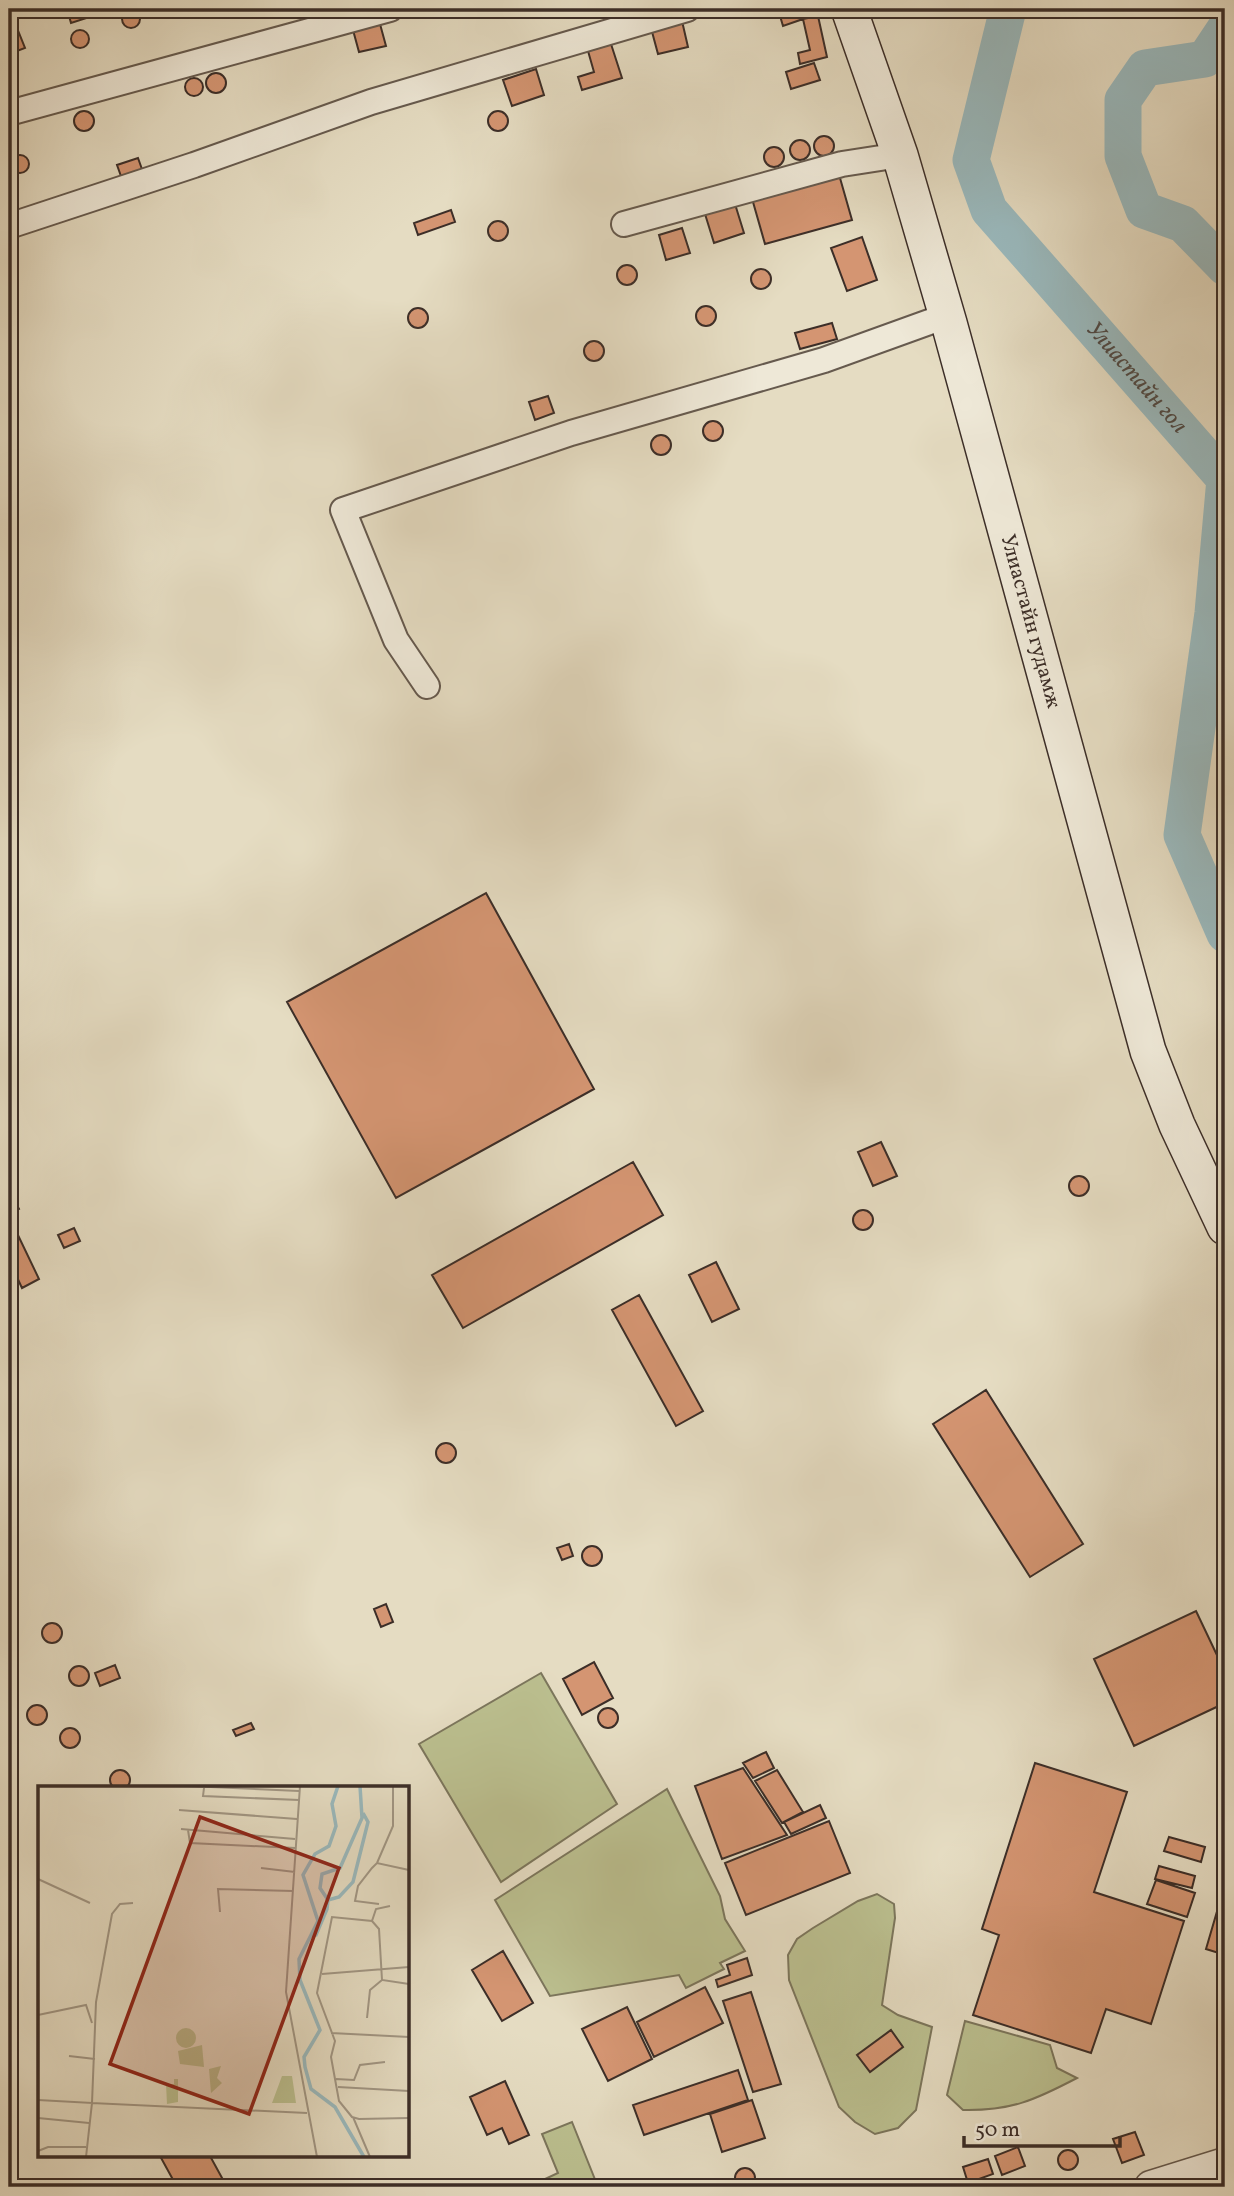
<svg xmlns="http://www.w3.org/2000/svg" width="1234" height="2196" font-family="Vollkorn,serif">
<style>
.green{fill:#bbbf8f;stroke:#7c765c;stroke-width:2}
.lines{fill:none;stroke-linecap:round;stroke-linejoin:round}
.river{stroke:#9ab9bd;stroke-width:37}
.building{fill:#d49572;stroke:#3c2e28;stroke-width:2}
.minor-casing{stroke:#665a4e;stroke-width:28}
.tertiary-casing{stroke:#665a4e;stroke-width:35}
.secondary-casing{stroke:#3c2e28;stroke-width:38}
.minor{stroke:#eee8d7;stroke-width:24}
.tertiary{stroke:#eee8d7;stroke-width:32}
.secondary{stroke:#eee8d7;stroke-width:35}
.labels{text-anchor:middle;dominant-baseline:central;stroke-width:5;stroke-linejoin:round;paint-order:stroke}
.street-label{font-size:21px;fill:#3c2e28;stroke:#eee8d7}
.water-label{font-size:23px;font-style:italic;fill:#4f4a46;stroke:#eee8d7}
.inset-river{fill:none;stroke:#9ab9bd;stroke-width:3.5}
.inset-road{fill:none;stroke:#a19684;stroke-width:2}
.view{fill:#8f2418;fill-opacity:0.15;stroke:#8f2418;stroke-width:3.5}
.inset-edge{fill:none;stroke:#3c2e28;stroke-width:3.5}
</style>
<rect width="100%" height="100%" fill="#e5dcc2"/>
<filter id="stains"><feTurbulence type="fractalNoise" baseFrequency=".00286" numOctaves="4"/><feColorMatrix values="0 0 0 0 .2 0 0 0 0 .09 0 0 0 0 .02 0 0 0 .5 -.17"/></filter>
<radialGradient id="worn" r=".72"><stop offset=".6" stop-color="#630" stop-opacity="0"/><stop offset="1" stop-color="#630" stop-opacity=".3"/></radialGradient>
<path class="green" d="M541,1673l76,131 -116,78 -82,-138z
M667,1789l53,107 5,23 20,32 -25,12 4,6 -38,19 -7,-13 -129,21 -55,-96z
M877,1894l17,10 1,14 -13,87 16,10 34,12 -16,83 -18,18 -23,6 -20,-12 -16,-15 -50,-127 -1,-25 9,-16 16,-11 45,-27z
M965,2021l85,24 7,23 20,10c-42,22 -66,33 -114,32l-16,-15z
M572,2122l26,65h-70l30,-14 -16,-39z"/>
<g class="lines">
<g class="river">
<path id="s1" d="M1008,9l-37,151 18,50 236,269 -12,134 -31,222 43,99"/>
<path d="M1225,29l-20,30 -60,9 -22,32v56l21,54 39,14 42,43"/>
</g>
</g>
<path class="building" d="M67,9h23l3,7 -22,7z
M755,9h19l-5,7 -6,1 -6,-3z
M778,9h22l3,10 -20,7z
M122 19a9 9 0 1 1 18 0a9 9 0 1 1-18 0Z
M818,16l9,41 -27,7 -2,-11 12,-3 -7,-31z
M13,18l12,30 -16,6v-35z
M682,21l6,26 -30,7 -7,-26z
M380,24l6,22 -27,6 -6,-22z
M71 39a9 9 0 1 1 18 0a9 9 0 1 1-18 0Z
M611,44l11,34 -40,12 -4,-13 16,-5 -6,-21z
M814,63l6,17 -29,9 -5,-17z
M536,69l8,26 -32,11 -9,-26z
M206 83a10 10 0 1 1 20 0a10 10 0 1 1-20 0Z
M185 87a9 9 0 1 1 18 0a9 9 0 1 1-18 0Z
M488 121a10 10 0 1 1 20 0a10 10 0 1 1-20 0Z
M74 121a10 10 0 1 1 20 0a10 10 0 1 1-20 0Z
M814 146a10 10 0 1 1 20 0a10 10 0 1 1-20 0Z
M790 150a10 10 0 1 1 20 0a10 10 0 1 1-20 0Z
M764 157a10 10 0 1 1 20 0a10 10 0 1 1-20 0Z
M11 164a9 9 0 1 1 18 0a9 9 0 1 1-18 0Z
M138,158l5,14 -21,7 -5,-14z
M838,171l14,49 -87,24 -14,-49z
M735,204l9,29 -30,10 -9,-29z
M451,210l4,12 -37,13 -4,-12z
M488 231a10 10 0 1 1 20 0a10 10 0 1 1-20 0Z
M682,228l8,25 -24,7 -7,-25z
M862,237l15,43 -30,11 -16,-43z
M617 275a10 10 0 1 1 20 0a10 10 0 1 1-20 0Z
M751 279a10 10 0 1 1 20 0a10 10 0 1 1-20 0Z
M696 316a10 10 0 1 1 20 0a10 10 0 1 1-20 0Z
M408 318a10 10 0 1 1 20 0a10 10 0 1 1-20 0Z
M832,323l5,16 -37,10 -5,-16z
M584 351a10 10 0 1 1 20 0a10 10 0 1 1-20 0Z
M548,396l6,17 -19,7 -6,-18z
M703 431a10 10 0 1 1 20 0a10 10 0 1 1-20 0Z
M651 445a10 10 0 1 1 20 0a10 10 0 1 1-20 0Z
M486,893l108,196 -198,109 -109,-196z
M881,1142l16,34 -24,10 -15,-34z
M633,1162l30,53 -200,113 -31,-53z
M1069 1186a10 10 0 1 1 20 0a10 10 0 1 1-20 0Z
M9,1192l10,17 -10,6z
M853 1220a10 10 0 1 1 20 0a10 10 0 1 1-20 0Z
M74,1228l6,13 -16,7 -6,-13z
M16,1231l23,48 -17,9 -13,-28v-25z
M716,1262l23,47 -27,13 -23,-47z
M639,1295l64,116 -27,15 -64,-116z
M986,1390l97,154 -53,33 -97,-153z
M436 1453a10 10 0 1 1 20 0a10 10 0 1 1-20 0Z
M569,1544l4,12 -11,4 -5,-12z
M582 1556a10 10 0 1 1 20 0a10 10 0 1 1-20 0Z
M386,1604l7,18 -12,5 -7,-18z
M1196,1611l29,61v31l-91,43 -40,-87z
M42 1633a10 10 0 1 1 20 0a10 10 0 1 1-20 0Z
M594,1662l19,36 -31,17 -19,-36z
M115,1665l5,13 -20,8 -5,-13z
M69 1676a10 10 0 1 1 20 0a10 10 0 1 1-20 0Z
M27 1715a10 10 0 1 1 20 0a10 10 0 1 1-20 0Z
M598 1718a10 10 0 1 1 20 0a10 10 0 1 1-20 0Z
M251,1723l3,6 -18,7 -3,-6z
M60 1738a10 10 0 1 1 20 0a10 10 0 1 1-20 0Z
M766,1752l8,16 -21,10 -10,-15z
M1035,1763l92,29 -33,100 90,29 -33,103 -45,-15 -15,44 -118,-38 26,-80 -17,-6z
M743,1768l44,67 -65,24 -27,-73z
M777,1770l26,42 -21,11 -27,-42z
M110 1780a10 10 0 1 1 20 0a10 10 0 1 1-20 0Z
M820,1805l6,13 -35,16 -7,-12z
M829,1821l21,52 -104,42 -21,-52z
M1169,1837l36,10 -4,15 -37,-11z
M1159,1866l36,10 -3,12 -37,-9z
M1156,1880l39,13 -8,24 -40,-13z
M1218,1908l7,2v45l-19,-6z
M503,1951l30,52 -31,18 -30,-51z
M747,1958l5,17 -34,12 -2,-7 14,-5 -3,-10z
M705,1987l18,36 -69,34 -17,-35z
M751,1992l30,92 -28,8 -30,-91z
M627,2007l25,52 -44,22 -26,-52z
M891,2030l12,17 -33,25 -13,-17z
M738,2070l10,30 -104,35 -11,-30z
M505,2081l24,54 -20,9 -7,-16 -15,7 -17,-38z
M752,2100l13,38 -43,14 -12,-38z
M1135,2132l9,23 -22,8 -9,-24z
M1018,2147l7,19 -23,9 -7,-19z
M1058 2160a10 10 0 1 1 20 0a10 10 0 1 1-20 0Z
M160,2156h50l17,31h-50z
M988,2159l5,15 -25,9 -5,-16z
M735 2178a10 10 0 1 1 20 0a10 10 0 1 1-20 0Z
M372,2180l3,7h-21z
M837,2180l2,7h-24z
M991,2181l6,3 3,3h-18z"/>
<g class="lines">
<defs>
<path id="minor" d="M9,113l381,-104
M624,224l218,-60 58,-9
M9,226l185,-61 177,-63 316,-93
M427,686l-31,-46 -53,-130 228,-77 253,-73 122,-44"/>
<path id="tertiary" d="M1151,2187l74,-23"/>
<g id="secondary">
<path id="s2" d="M849,9l51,146 49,168 199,728 29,74 48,102"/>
</g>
</defs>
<use href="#minor" class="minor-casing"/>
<use href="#tertiary" class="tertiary-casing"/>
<use href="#secondary" class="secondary-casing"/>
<use href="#minor" class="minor"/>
<use href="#tertiary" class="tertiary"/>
<use href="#secondary" class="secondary"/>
</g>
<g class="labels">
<g class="street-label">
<text stroke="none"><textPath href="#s2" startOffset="639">Улиастайн гудамж</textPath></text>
</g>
<g class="water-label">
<text stroke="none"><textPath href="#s1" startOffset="432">Улиастайн гол</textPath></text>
</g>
</g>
<g transform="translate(38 1786)">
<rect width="371" height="371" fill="#e5dcc2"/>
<path d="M138 252a10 10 0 1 1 20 0a10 10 0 1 1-20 0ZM164,259l2,22 -24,-3 -2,-13zM183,280l-4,12 5,5 -11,10 -2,-24zM244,290h10l4,27h-24zM136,293h4v23l-11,2 -1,-20h8z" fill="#bbbf8f"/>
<path class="inset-river" d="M300,0l-6,18 4,22 -7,20 -14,8 -12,21 15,46 -19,38 1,21 20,50 -16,27 1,10 6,22 24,18 29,50M290,114l11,-3 14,-15 15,-60 -5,-9M273,150l5,-1 11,-26 1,-9 -8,-12 2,-14 18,-6 22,-50 -2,-32"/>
<path class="inset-road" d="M150,0l111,5M262,0l-14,206 31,165M166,2l-1,8 96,4M141,24l118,9M143,43l114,10M150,44l2,13 105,5M339,77l16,-37v-40M223,82l34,4M0,93l52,24M341,118l-24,-3 3,-15 14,-18 5,-5 32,7M182,126l-2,-23 75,2M334,135l4,-12 14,-3M284,188l87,-7M371,198l-27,-4 -3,-51 -7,-8 -40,-4 -15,76 18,48 -4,16 8,44 13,16 7,2 50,-1M0,229l48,-10 6,18M329,232l3,-28 12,-10M0,238v22M293,247l78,4M31,270l26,3M298,293l18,1 6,-15 25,-3M300,301l71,4M0,314l54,3 4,-101 16,-88 8,-10 13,-1M315,331l17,40M0,332l51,5M0,365l10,-4h38M48,371l6,-54 215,10"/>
<path class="view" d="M162,31l139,51 -90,246 -139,-50z"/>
<rect width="371" height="371" class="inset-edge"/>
</g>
<rect width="1234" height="2196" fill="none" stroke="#e5dcc2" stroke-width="35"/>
<rect x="10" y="10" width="1213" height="2175" fill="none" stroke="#3c2e28" stroke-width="3.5"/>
<rect x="18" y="18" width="1199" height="2161" fill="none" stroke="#3c2e28" stroke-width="2"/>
<path d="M964 2136v10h156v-10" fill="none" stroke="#3c2e28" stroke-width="3.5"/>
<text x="975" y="2136" font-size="21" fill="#3c2e28" stroke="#eee8d7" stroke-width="5" paint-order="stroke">50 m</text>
<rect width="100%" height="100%" filter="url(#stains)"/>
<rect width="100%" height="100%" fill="url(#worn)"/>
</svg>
